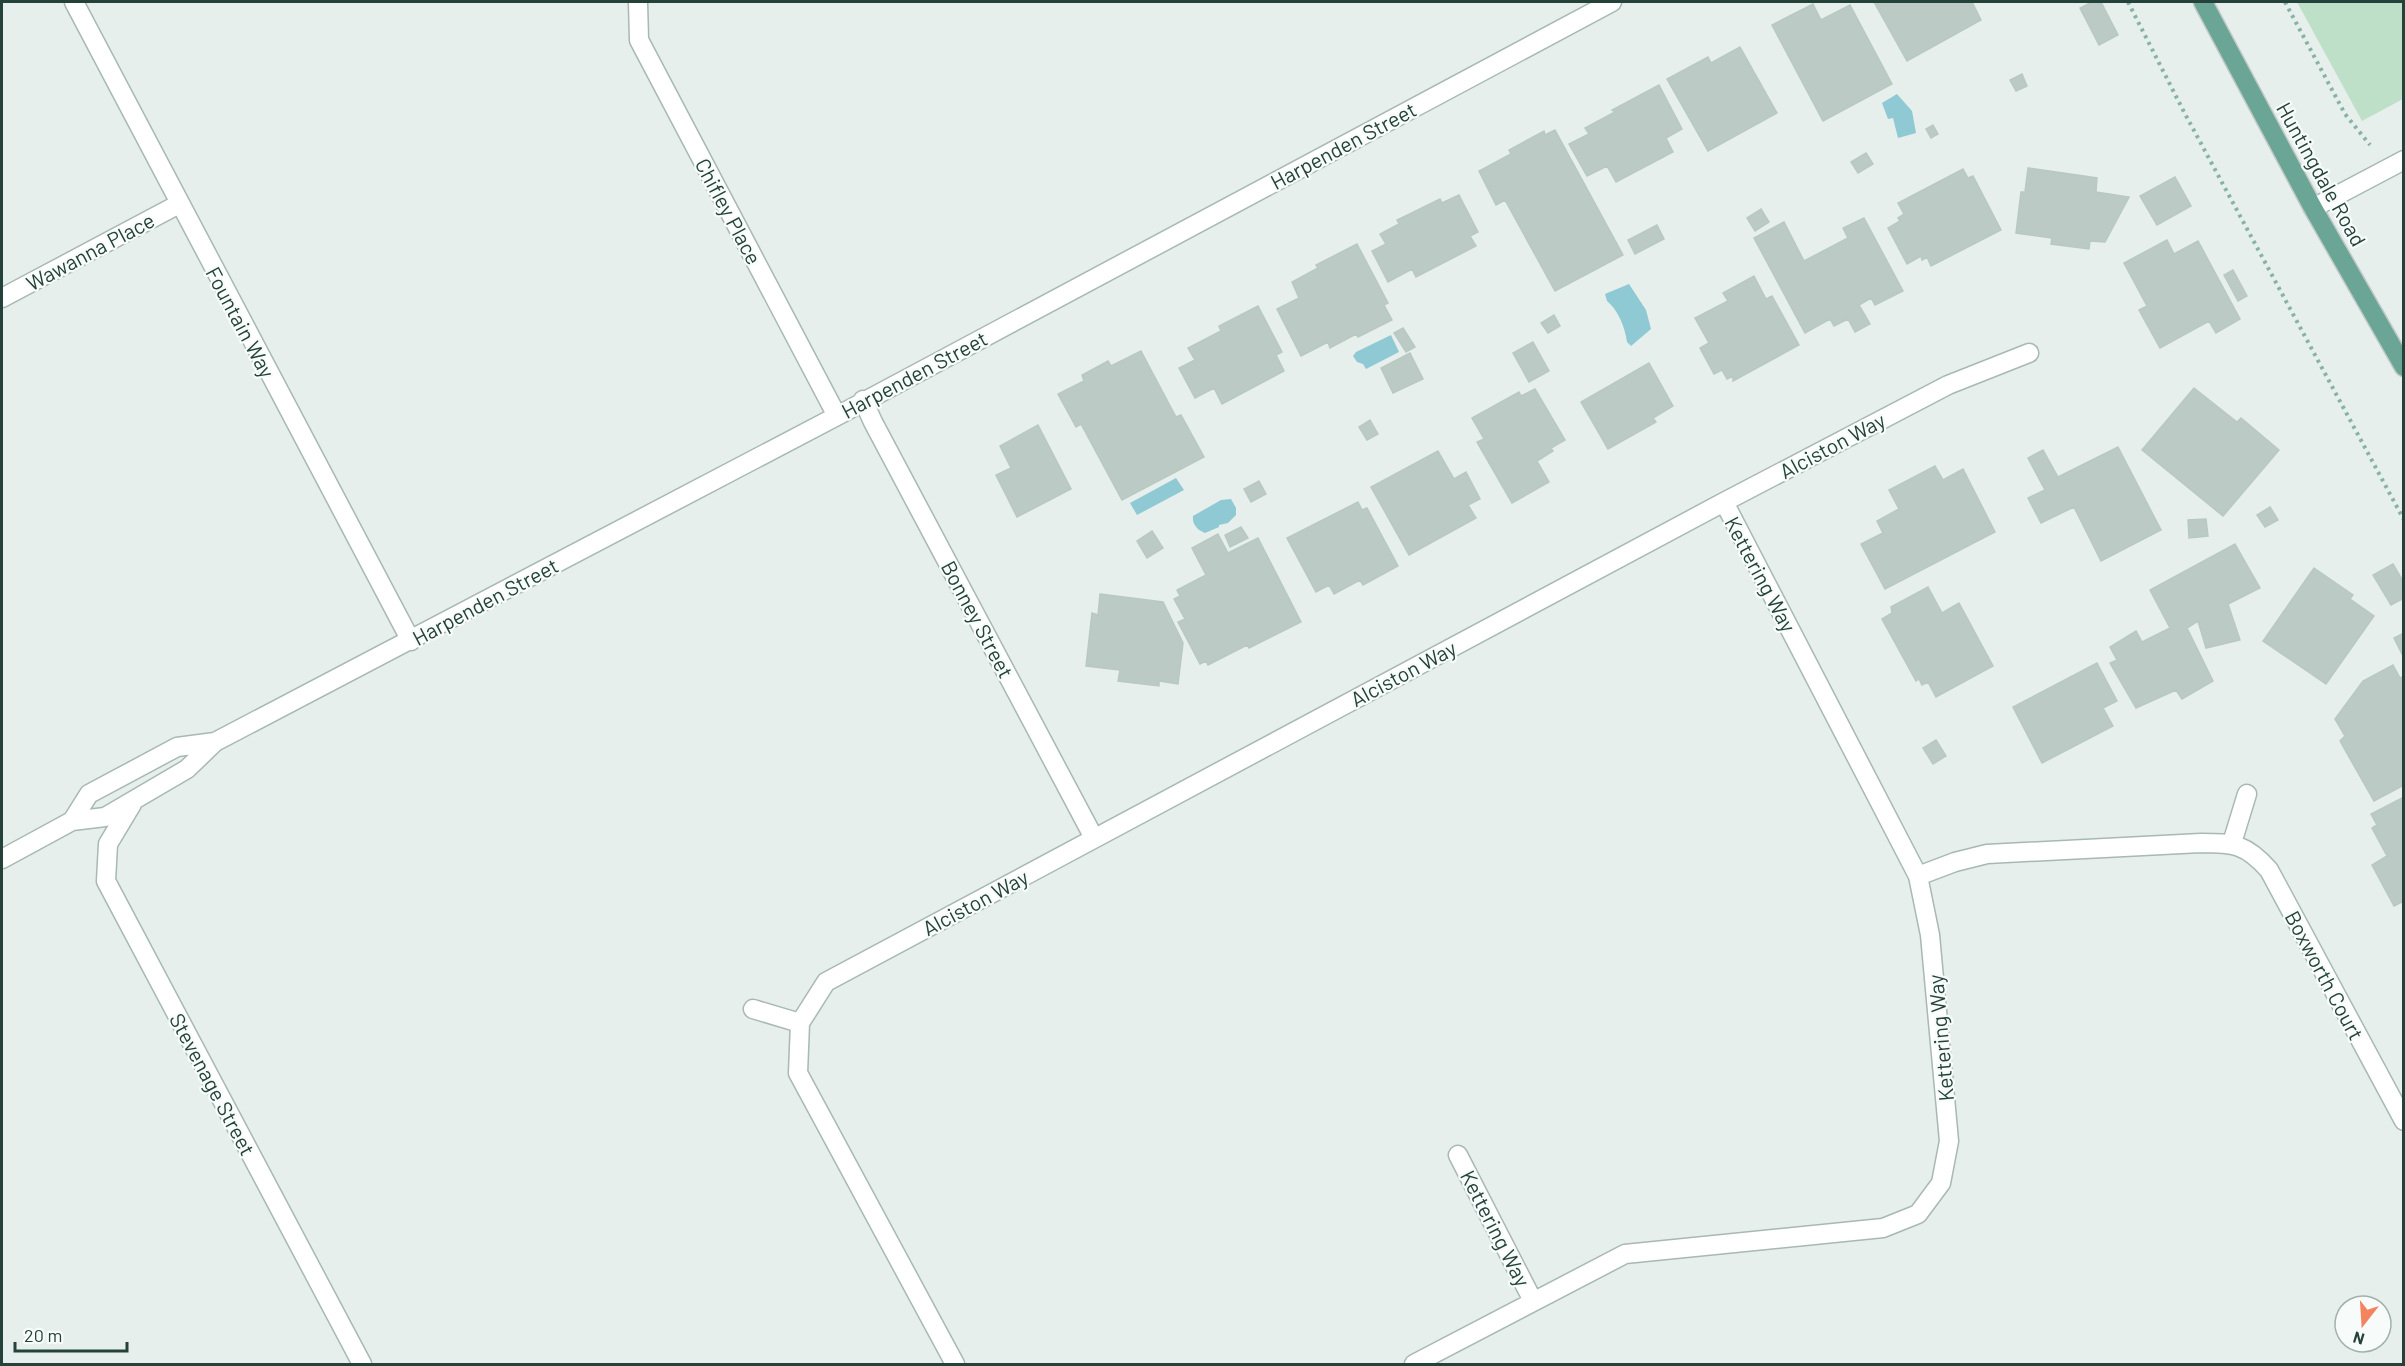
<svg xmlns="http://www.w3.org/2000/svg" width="2405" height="1366" font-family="Barlow,sans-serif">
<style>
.green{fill:#bfe0c8}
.water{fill:#8ec9d4}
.building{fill:#bbcac4;stroke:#b8c9c2;stroke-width:1.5}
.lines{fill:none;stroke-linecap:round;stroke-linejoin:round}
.minor-casing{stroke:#a8b8b2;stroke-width:21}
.major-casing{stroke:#c2cac8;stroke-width:21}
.path{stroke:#86b3a5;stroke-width:4;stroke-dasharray:3 4.5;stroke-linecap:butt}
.minor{stroke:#fff;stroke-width:18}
.major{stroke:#6aa596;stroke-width:18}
.labels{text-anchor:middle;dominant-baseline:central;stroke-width:4.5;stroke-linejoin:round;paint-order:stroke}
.street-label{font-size:21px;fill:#24423a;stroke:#f7fbf9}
</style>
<rect width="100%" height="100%" fill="#e6efeb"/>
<path class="green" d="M2297,2h106v97l-41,22z"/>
<path class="water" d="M1897,94l15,17 4,22 -18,5 -5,-20 -5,1 -6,-16z
M1629,284l17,26 5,19 -20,17 -4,-4c-2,-15 -9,-32 -20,-41l-2,-7z
M1391,335l8,17 -33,17 -3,-5 -6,-2 -4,-6 3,-4z
M1176,478l8,12 -47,25 -7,-12z
M1231,499l5,9v7l-8,8 -9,2v2l-14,6c-8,-3 -13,-9 -12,-17l28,-16z"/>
<path class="building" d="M1874,2h98l9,18 -74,41z
M2092,2h9l17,33 -19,10 -19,-37z
M1813,4l8,16 29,-15 42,79 -69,37 -51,-96z
M1740,47l37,66 -69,38 -41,-72 41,-22 3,6z
M2022,74l5,12 -11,5 -6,-11z
M1659,85l23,44 -16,9 7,14 -57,30 -9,-16 -20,10 -18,-32 20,-10 -4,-6 30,-16 -3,-2z
M1933,125l5,9 -7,4 -5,-9z
M1555,130l68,125 -68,36 -50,-91 -9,5 -17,-34 32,-17 -2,-4 35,-19 1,4z
M1866,153l7,11 -15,9 -7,-11z
M2028,168l69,10 -1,14 33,5 -24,45 -15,-1 -1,8 -38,-5 1,-6 -36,-5 5,-41h4z
M1963,169l5,9 5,-2 28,54 -70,36 -4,-9 -5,3 -1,-4 -14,8 -19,-36 12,-7 -2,-3 6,-4 -6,-11z
M2175,177l16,29 -34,19 -17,-29z
M1459,195l19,37 -8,4 6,10 -60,31 -4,-8 -24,13 -16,-31 14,-7 -6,-10 19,-10 -2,-4 43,-21 2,4z
M1761,209l8,13 -14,9 -8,-13z
M1864,218l39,73 -28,14 -4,-7 -12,7 11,19 -15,8 -7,-13 -14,7 -4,-7 -25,14 -51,-95 30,-16 20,39 44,-23 -5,-10z
M1657,225l7,14 -29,15 -7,-14z
M2167,240l7,14 24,-13 42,78 -24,14 -7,-12 -49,27 -21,-38 8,-4 -23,-43z
M1357,244l31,59 -4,2 8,15 -34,17 -2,-3 -26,14 -2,-6 -27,14 -24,-47 22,-11 -7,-16 26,-14 -2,-3z
M2233,270l14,26 -9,5 -14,-26z
M1754,276l12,23 6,-3 27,49 -66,36v-5l-6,3 -5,-9 -8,4 -14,-26 9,-5 -14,-25 33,-17 -5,-8z
M1258,306l24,46 -6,3 8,16 -62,33 -8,-16 -19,10 -16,-30 16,-8 -7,-12 33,-17 -2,-5z
M1554,315l6,11 -12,7 -7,-10z
M1403,328l12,19 -9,5 -12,-19z
M1533,342l16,29 -20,11 -16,-29z
M1141,351l35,66 5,-2 23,42 -82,43 -41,-76 -5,3 -18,-33 26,-13 -2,-6 26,-14 3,5z
M1410,353l13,26 -30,14 -12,-25z
M1649,363l24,43 -20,12 3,4 -48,27 -27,-47z
M2194,388l43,34 4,-4 38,32 -56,66 -81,-66z
M1535,389l30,51 -14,8 2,3 -16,10 12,21 -37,21 -35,-61 7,-3 -12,-21 47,-26 2,4z
M1370,420l8,14 -11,6 -8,-13z
M1038,425l33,64 -54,28 -21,-42 15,-7 -11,-22z
M2118,447l43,83 -60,31 -27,-54 -33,16 -13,-25 17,-8 -17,-32 15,-8 15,27z
M1438,451l16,28 12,-7 14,27 -12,6 8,13 -67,37 -38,-68z
M1935,466l8,14 20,-11 32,63 -110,57 -24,-45 22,-11 -6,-12 22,-12 -10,-19z
M1259,481l7,13 -15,8 -7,-13z
M1358,502l4,8 5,-2 31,58 -35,19 -3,-5 -26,14 -5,-9 -13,7 -29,-54z
M2270,507l8,13 -13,7 -8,-12z
M2206,519l2,17 -19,2 -1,-18z
M1241,527l7,11 -18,9 -5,-12z
M1152,531l11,17 -16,10 -10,-17z
M1218,534l10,19 30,-15 43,84 -52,26 -2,-3 -39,20 -2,-4 -6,3 -22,-42 7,-3 -11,-20 6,-3 -3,-6 29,-15 -14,-27z
M2235,544l25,44 -32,16 12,36 -34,8 -8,-27 -11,7 26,53 -31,18 -6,-9 -40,18 -26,-45 7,-3 -7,-13 26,-16 6,11 28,-14 -20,-38z
M2393,564l11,19v15l-13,7 -18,-30z
M2314,568l39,27 -3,4 24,17 -48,68 -63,-43z
M1928,587l14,26 17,-10 34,63 -57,31 -8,-15 -6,3 -3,-6 -3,2 -34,-62 10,-6 -1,-6z
M1100,594l63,8 20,41 -5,41 -19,-3v5l-41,-5 2,-11 -34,-4 6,-53 6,2z
M2404,633v20l-2,1 -8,-16z
M2097,663l20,38 -14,7 10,18 -71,37 -29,-56z
M2393,665l7,13 4,-2v109l-30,16 -34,-60 5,-5 -10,-17 28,-38z
M1936,740l10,16 -13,8 -10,-16z
M2404,797v104l-10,5 -22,-41 15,-9 -15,-28 5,-3 -6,-11z"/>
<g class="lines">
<defs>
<path id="minor" d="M74,2l337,639
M638,2l1,38 198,376
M2313,208l91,-48
M2,298l177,-94
M863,400l10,22 221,416
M132,804l-24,40 -2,37 256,483
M72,821l17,-27 88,-47 38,-5
M2232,843l15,-49
M2,859l70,-38 33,-4 82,-48 28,-27 622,-326 775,-414
M1918,876l37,-14 32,-8 214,-11c33,0 45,1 68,27l135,251
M753,1009l47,14
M1458,1155l75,146
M955,1364l-157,-291 2,-50 26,-41 898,-480 224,-117 81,-32
M1414,1364l211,-110 258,-26 35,-14 23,-31 8,-42 -19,-206 -12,-59 -194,-374"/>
<path id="major" d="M2203,2l110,206 91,159"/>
</defs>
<use href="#minor" class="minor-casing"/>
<use href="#major" class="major-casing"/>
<path class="path" d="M2128,2l56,110 220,408
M2285,2l60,112 25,31"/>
<use href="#minor" class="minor"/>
<use href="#major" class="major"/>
</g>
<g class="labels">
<g class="street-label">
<text transform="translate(1343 145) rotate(-28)">Harpenden Street</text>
<text transform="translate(2322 174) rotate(61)">Huntingdale Road</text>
<text transform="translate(729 211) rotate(62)">Chifley Place</text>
<text transform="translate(90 251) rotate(-28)">Wawanna Place</text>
<text transform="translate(241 322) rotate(62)">Fountain Way</text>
<text transform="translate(914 374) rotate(-28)">Harpenden Street</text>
<text transform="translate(1832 445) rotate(-28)">Alciston Way</text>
<text transform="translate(1761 574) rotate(62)">Kettering Way</text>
<text transform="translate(485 601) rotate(-28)">Harpenden Street</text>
<text transform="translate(978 619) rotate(62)">Bonney Street</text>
<text transform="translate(1403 673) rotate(-28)">Alciston Way</text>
<text transform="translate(975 902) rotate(-28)">Alciston Way</text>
<text transform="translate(2325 975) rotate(62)">Boxworth Court</text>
<text transform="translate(1940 1038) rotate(-95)">Kettering Way</text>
<text transform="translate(213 1084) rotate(62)">Stevenage Street</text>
<text transform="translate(1496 1228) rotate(63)">Kettering Way</text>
</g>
</g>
<rect width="2405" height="1366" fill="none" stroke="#24423a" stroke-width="6"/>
<g transform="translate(2363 1324) rotate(197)"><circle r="28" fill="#f7fbf9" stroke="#a3b1ad" stroke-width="1.5"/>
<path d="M0-4.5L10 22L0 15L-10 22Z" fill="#f4845f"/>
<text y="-9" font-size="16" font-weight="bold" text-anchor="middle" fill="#24423a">N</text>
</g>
<path d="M15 1342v9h112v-9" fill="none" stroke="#24423a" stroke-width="3"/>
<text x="24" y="1342" font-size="18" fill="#24423a" stroke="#f7fbf9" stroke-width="4.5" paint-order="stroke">20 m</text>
</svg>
